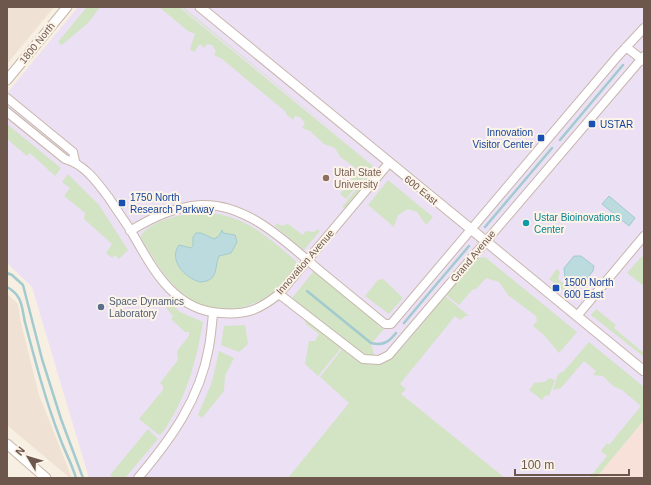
<svg xmlns="http://www.w3.org/2000/svg" width="651" height="485" font-family="Arial,sans-serif">
<style>
.residential{fill:#efe1d3}
.commercial{fill:#f7e1d8}
.education{fill:#ece0f4}
.green{fill:#d2e4c4}
.water{fill:#bbdbdf;stroke:#a2cacf}
.lines{fill:none;stroke-linecap:round;stroke-linejoin:round}
.stream{stroke:#a2cacf;stroke-width:2.5}
.minor-casing{stroke:#c7b7ac;stroke-width:10}
.tertiary-casing{stroke:#c7b7ac;stroke-width:11}
.minor{stroke:#fff;stroke-width:8}
.tertiary{stroke:#fff;stroke-width:9}
.transit-dot{fill:#1a4fb4;stroke:#fcf4e9;stroke-width:1.5}
.education-dot{fill:#8d6e63;stroke:#fcf4e9;stroke-width:1.5}
.culture-dot{fill:#0f9aa8;stroke:#fcf4e9;stroke-width:1.5}
.service-dot{fill:#5c6f8a;stroke:#fcf4e9;stroke-width:1.5}
.labels{text-anchor:middle;dominant-baseline:central;stroke-width:4;stroke-linejoin:round;paint-order:stroke}
.street-label{font-size:10px;fill:#6d574d;stroke:#fcf4e9}
.transit-label{font-size:10px;fill:#164399;stroke:#fcf4e9;text-anchor:start}
.education-label{font-size:10px;fill:#785e54;stroke:#fcf4e9;text-anchor:start}
.culture-label{font-size:10px;fill:#0d838f;stroke:#fcf4e9;text-anchor:start}
.service-label{font-size:10px;fill:#4e5e75;stroke:#fcf4e9;text-anchor:start}
</style>
<rect width="100%" height="100%" fill="#f8efe3"/>
<path class="residential" d="M7,7h47l-47,57z
M7,294l11,10 3,19 18,72 33,83h-2l-63,-53z"/>
<path class="commercial" d="M644,420v58h-48z"/>
<path class="education" d="M78,7h566v413l-48,58h-507l-57,-191 -25,-24v-170z"/>
<path class="green" d="M87,7h13l-11,15 -27,23 -4,-3z
M159,7h20l194,159 -27,33 -6,-5 12,-16 6,-5 -1,-4 -17,-12 -5,-9 -11,-4 -14,-13 -8,-3 3,-5 -5,-6 -5,-1 -2,4 -7,-6v-2l-64,-53 -8,-4 2,-4 -4,-6 -5,-1 -3,4 -4,-4 -6,8 -4,-3 5,-15 -7,-3z
M181,7h2l192,158 -1,-1z
M7,124l54,44 -6,8 -25,-23 -3,3 -20,-17z
M374,167l1,4 -30,37 -3,-1z
M68,174l31,31 29,45 -9,9 -4,-4 -3,3 -6,-5 6,-9 -28,-25 1,-6 -21,-17 6,-8 -8,-6z
M388,180l45,37 -7,8 -9,-13 -9,-3 -10,6 -4,12 -26,-22z
M204,212c43,4 61,23 92,49 2,6 -4,11 -7,16 -22,27 -60,42 -93,25 -26,-13 -40,-40 -55,-64v-3c14,-17 43,-21 63,-23z
M277,223l4,3 7,-2 15,11 3,-4 8,1 3,-3 3,2 -16,19 -29,-24z
M642,256l2,2v28l-17,-13z
M485,257l92,75 -18,21 -15,-18 -11,-9 4,-5 -1,-5 -28,-21 -9,-13 -13,-4 -11,12 -2,-1 -14,16 -13,-10 28,-33 5,-4z
M557,269l3,3 -2,7 17,14 4,-2 2,2 -6,7 -26,-21z
M314,271l62,50 2,5 6,3 -13,15 4,13 -16,-5 -67,-54z
M383,279l20,19 -14,16 -24,-18 13,-16z
M445,296l24,20h-4l-5,4 -5,-4 -55,68 6,5 -5,5 104,84h-217l61,-75 -29,-26 22,-28c32,29 48,14 71,-14 11,-13 21,-26 32,-39z
M166,300l14,12 23,10c-6,34 -14,68 -33,99 -3,4 -6,12 -11,14l-20,-16 24,-29v-4l-3,-3 18,-23 -1,-9 12,-15v-4h-4l-14,-13 2,-3 -10,-12z
M596,309l20,16 -2,3 30,25v4l-53,-42z
M304,318l37,30 -23,28 -13,-12 4,-23h6l4,-7 -13,-10z
M245,325l3,19 -9,8 -18,-7 3,-19z
M589,342l55,45v33l-48,58h-7l18,-22 -6,-5 6,-8 2,2 32,-39 -19,-16 -9,-4 -10,-10 -10,-1 3,-4 -12,-10 -23,27 -8,2 5,-16 6,-3z
M219,351l15,7 -9,18 -1,15 -22,27 -4,-3 14,-33z
M550,378l5,2 -6,16 -3,-1 -4,5 -13,-10 5,-7 10,-1z
M148,429l10,10 -33,39h-11l-4,-3z"/>
<path class="water" d="M609,196l26,22 -6,8 -27,-22z
M222,230l1,3 12,2 2,7 -6,11 -12,3c-5,12 0,25 -19,26 -15,-4 -32,-22 -21,-37l12,3 2,-2v-9l3,-4h5l13,6 5,-3z
M574,256h7l13,10 -1,5 -12,15 -6,1 -10,-8 -1,-11z"/>
<g class="lines">
<path class="stream" d="M560,140l63,-75
M485,227l67,-79
M7,273l5,2 11,10 19,74 19,60 22,59
M441,279l28,-33
M7,287c18,10 14,23 19,39 10,38 20,76 34,112 5,14 12,26 16,40
M307,291l64,52c12,3 18,-1 25,-10
M404,323l36,-43"/>
<defs>
<path id="minor" d="M626,47l18,14
M7,98l66,54 2,9
M7,112l58,47c19,5 32,23 44,39 7,11 15,22 22,33 21,36 42,80 90,82 25,2 38,-3 58,-19l110,-131
M130,231c23,-14 44,-24 71,-26 46,-2 85,37 118,65 22,18 44,36 66,54h6l226,-267 27,-29
M279,294l84,65 16,1 10,-5 255,-299
M577,316l67,-80
M138,478c33,-39 62,-79 71,-131 2,-11 3,-23 4,-34"/>
<path id="tertiary" d="M200,7l444,364
M7,80l60,-73
M7,444l39,34"/>
</defs>
<use href="#minor" class="minor-casing"/>
<use href="#tertiary" class="tertiary-casing"/>
<use href="#minor" class="minor"/>
<use href="#tertiary" class="tertiary"/>
</g>
<g class="transit-dot">
<rect x="588" y="120" width="8" height="8" rx="2"/>
<rect x="537" y="134" width="8" height="8" rx="2"/>
<rect x="118" y="199" width="8" height="8" rx="2"/>
<rect x="552" y="284" width="8" height="8" rx="2"/>
</g>
<circle class="education-dot" cx="326" cy="178" r="4"/>
<circle class="culture-dot" cx="526" cy="223" r="4"/>
<circle class="service-dot" cx="101" cy="307" r="4"/>
<g class="labels">
<g class="street-label">
<text transform="translate(37 43) rotate(-51)">1800 North</text>
<text transform="translate(421 190) rotate(39)">600 East</text>
<text transform="translate(473 256) rotate(-50)">Grand Avenue</text>
<text transform="translate(305 262) rotate(-49)">Innovation Avenue</text>
</g>
<g class="transit-label">
<text x="600" y="124">USTAR</text>
<text x="533" y="132" text-anchor="end">Innovation<tspan x="533" dy="12">Visitor Center</tspan></text>
<text x="130" y="197">1750 North<tspan x="130" dy="12">Research Parkway</tspan></text>
<text x="564" y="282">1500 North<tspan x="564" dy="12">600 East</tspan></text>
</g>
<g class="education-label">
<text x="334" y="172">Utah State<tspan x="334" dy="12">University</tspan></text>
</g>
<g class="culture-label">
<text x="534" y="217">Ustar Bioinovations<tspan x="534" dy="12">Center</tspan></text>
</g>
<g class="service-label">
<text x="109" y="301">Space Dynamics<tspan x="109" dy="12">Laboratory</tspan></text>
</g>
</g>
<rect width="651" height="485" fill="none" stroke="#6d574d" stroke-width="16"/>
<g transform="translate(28 457) rotate(308)" stroke="#fcf4e9" stroke-width="3" paint-order="stroke">
<path d="M0-3L7 15L0 10L-7 15Z" fill="#6d574d"/>
<text y="-6" font-size="11" font-weight="bold" text-anchor="middle" fill="#6d574d">N</text>
</g>
<path d="M515 469v6h114v-6" fill="none" stroke="#6d574d" stroke-width="2"/>
<text x="521" y="469" font-size="12" fill="#6d574d" stroke="#fcf4e9" stroke-width="3" paint-order="stroke">100 m</text>
</svg>
